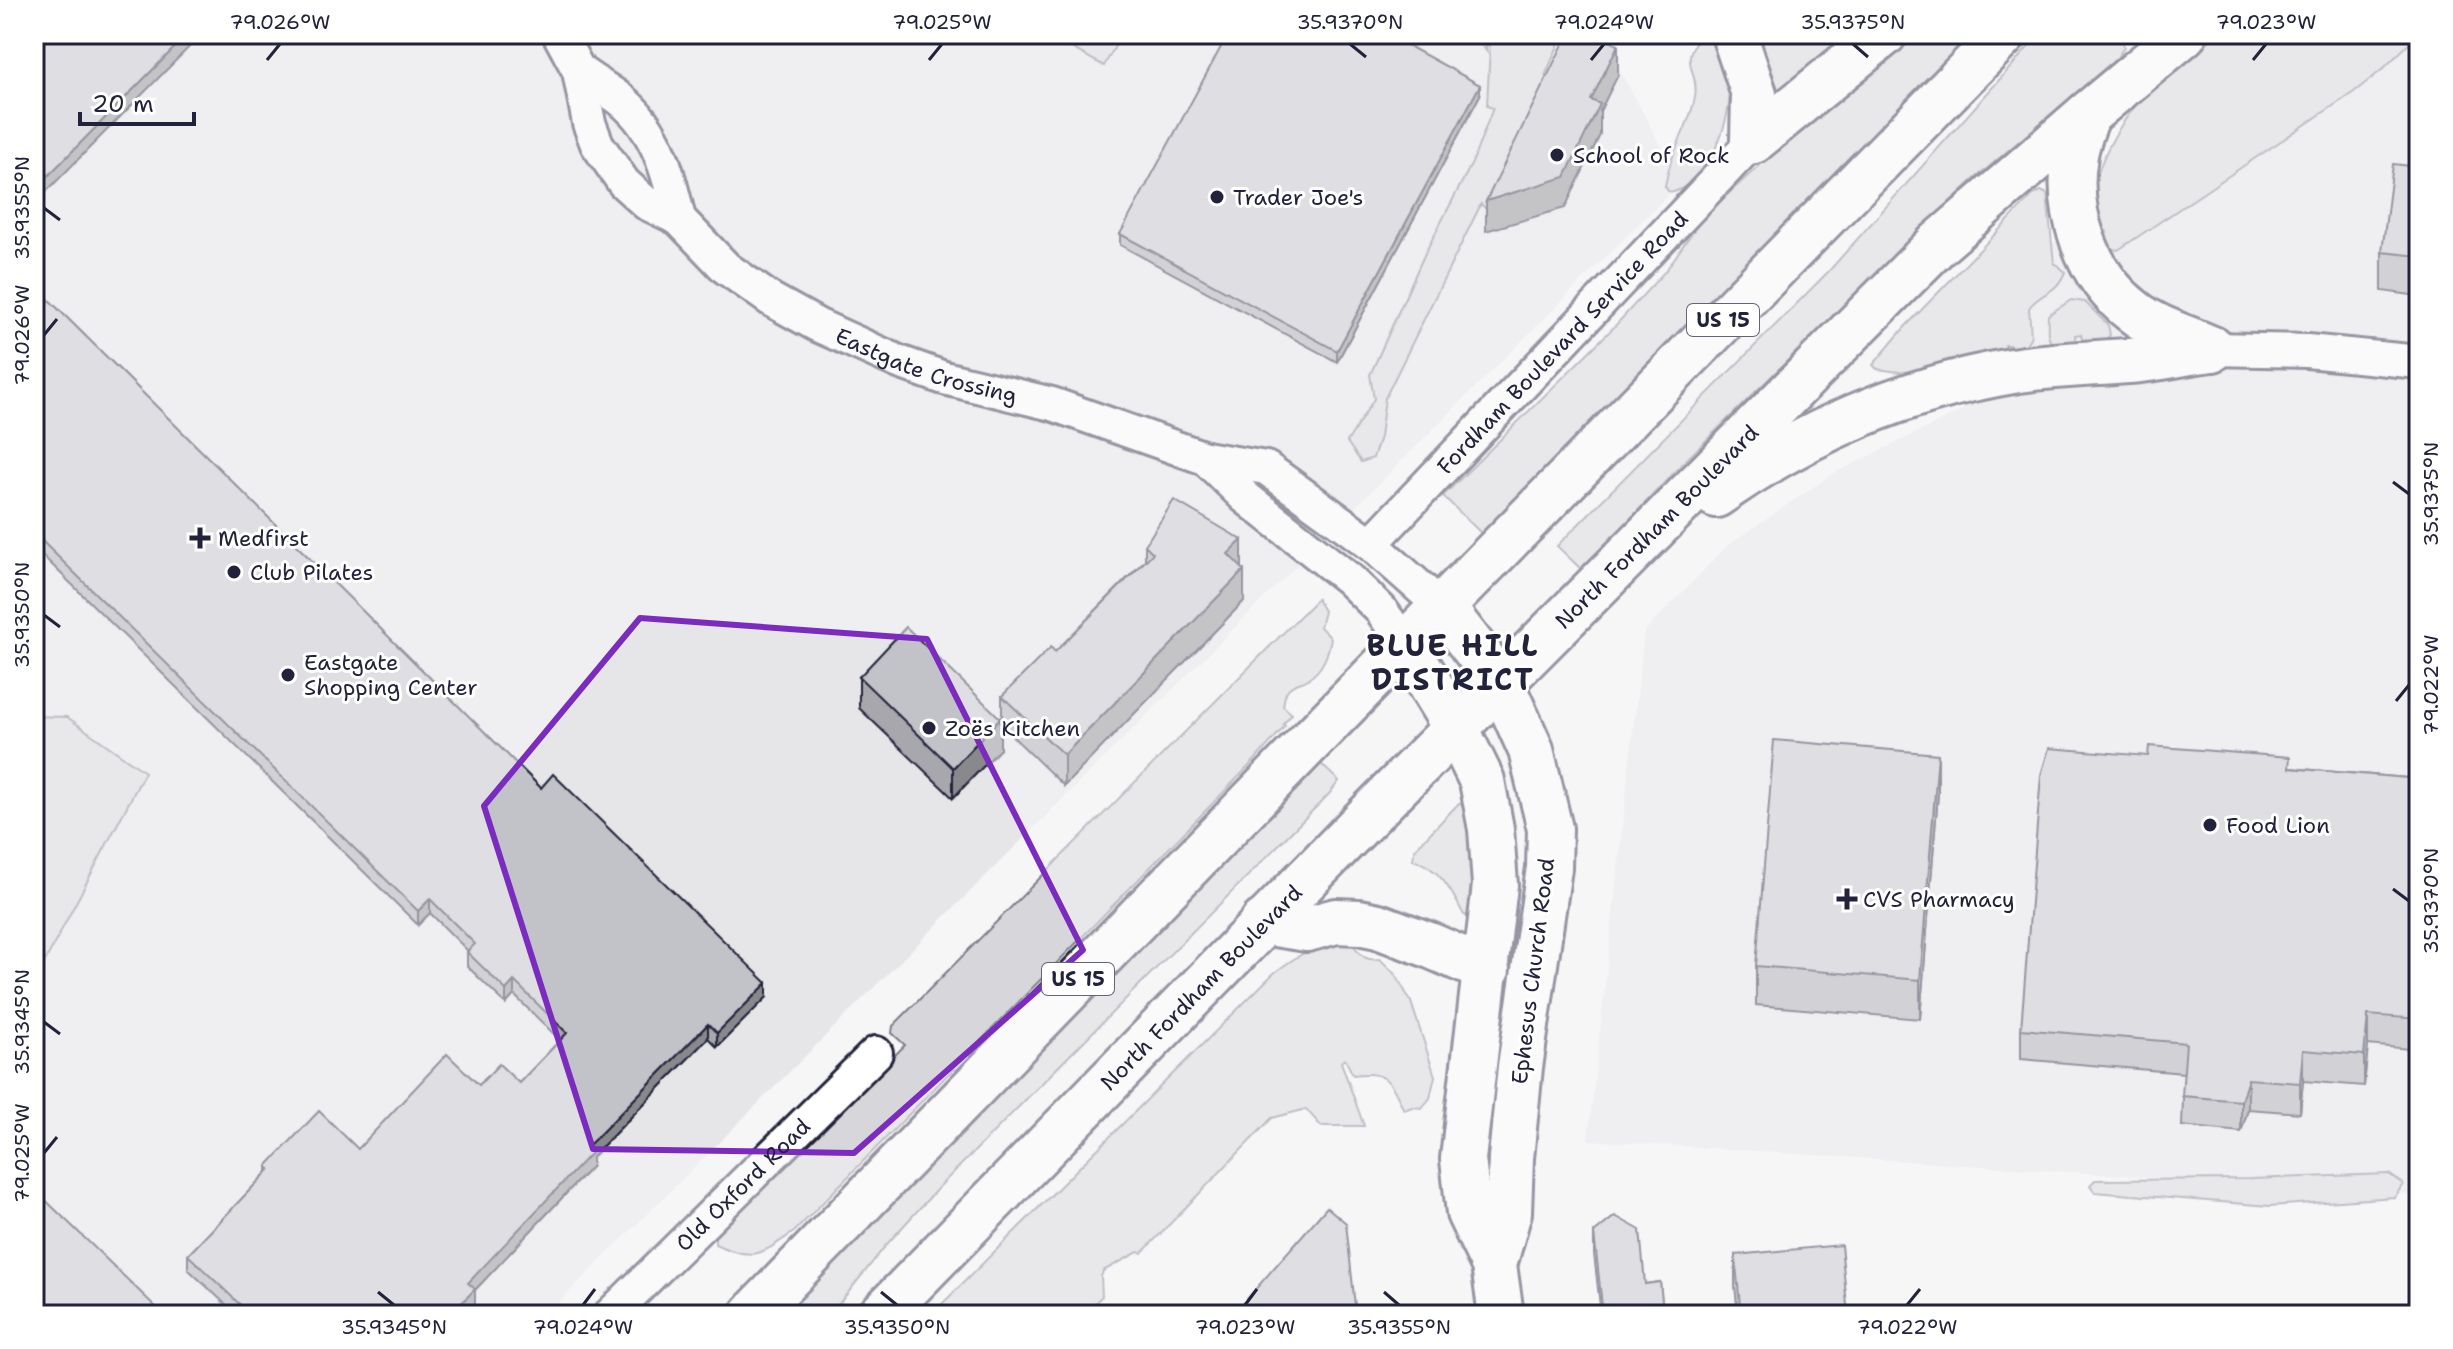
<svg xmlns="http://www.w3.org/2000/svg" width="2453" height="1349" font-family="'Shantell Sans',sans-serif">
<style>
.built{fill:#e6e6e9}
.green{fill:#d7d7db;stroke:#7c7c8b;stroke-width:2}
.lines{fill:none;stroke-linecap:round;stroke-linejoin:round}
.street-casing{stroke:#22223b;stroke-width:38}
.secondary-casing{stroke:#22223b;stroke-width:50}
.highway-casing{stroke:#22223b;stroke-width:50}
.street{stroke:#fff;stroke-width:32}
.secondary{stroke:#fff;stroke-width:44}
.highway{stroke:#fff;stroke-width:44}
.wall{fill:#a7a7ad;stroke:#22223b;stroke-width:2}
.shaded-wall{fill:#88888d;stroke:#22223b;stroke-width:2}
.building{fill:#c2c2c9;stroke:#22223b;stroke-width:2}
.marked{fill:none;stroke:#7b2cbf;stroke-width:6;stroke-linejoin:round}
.ticks{fill:none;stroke:#22223b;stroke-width:3}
.poi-dot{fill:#22223b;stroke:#fff;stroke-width:3}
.labels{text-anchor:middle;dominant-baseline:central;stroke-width:6;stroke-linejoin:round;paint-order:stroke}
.shield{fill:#fff;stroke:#646476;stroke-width:2}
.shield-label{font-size:20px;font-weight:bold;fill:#22223b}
.poi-label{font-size:22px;fill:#22223b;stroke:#fff;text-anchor:start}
.street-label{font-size:22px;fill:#22223b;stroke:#fff}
.district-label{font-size:30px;font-weight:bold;letter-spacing:2px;fill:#22223b;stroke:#fff}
.neatline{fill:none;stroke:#22223b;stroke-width:3}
.ticks-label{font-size:20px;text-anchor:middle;fill:#22223b}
</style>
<rect width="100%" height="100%" fill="#f6f6f7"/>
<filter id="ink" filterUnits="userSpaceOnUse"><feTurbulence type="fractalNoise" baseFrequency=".0125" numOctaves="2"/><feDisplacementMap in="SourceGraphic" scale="16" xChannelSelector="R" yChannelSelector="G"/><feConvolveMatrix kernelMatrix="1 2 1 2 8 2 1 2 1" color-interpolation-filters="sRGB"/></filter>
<g filter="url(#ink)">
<path class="built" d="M34,34h1566l81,148 -1135,1133h-396l-116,-119v-214l111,-210 -78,-55 -33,-1z
M2419,34v1161l-831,-55 56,-508 84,-87 105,-71 130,-64 28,-123 140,-98z"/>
<path class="green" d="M1046,34h76l-18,32z
M1473,34h90l-18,42 14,7 -67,132 -11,-11 -96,194 -5,39 -7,21 -12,4 -14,-20 27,-43 -4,-24 55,-122 47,-90 21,-55 -6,-2 3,-60 -4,-1 1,7z
M1704,34h11c5,13 14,27 15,41 4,38 -17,103 -56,117l-6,-1 -3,-5c2,-10 4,-20 8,-30 7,-19 19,-39 22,-59 5,-27 -20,-37 9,-63z
M1757,34h112l-87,65z
M1907,34h69l-493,501 -40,-39 171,-169 53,-58 35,-51 120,-110z
M2040,34h81l3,13 -7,11 -146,124 -68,65 -225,221 -96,102 -25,-24 271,-274z
M2218,34h201l-36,35 -29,23 -236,158 -11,-2 -2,-9 2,-7c-35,-35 9,-105 35,-134 8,-9 19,-16 28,-24 16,-14 32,-28 48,-40z
M2041,191l6,3 7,70 4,1 7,7c-10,24 -23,18 -36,36l2,28 -9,15 -8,-1 -5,-5h-4l2,6 -92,23 -38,-5 -4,-4 32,-38 127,-131z
M2071,300l14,2 23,23 2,10 -8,9 -19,1 -2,-11 -6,1 1,10c-29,3 -29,-2 -28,-30z
M1317,599l7,12 -4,16 11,11c-3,16 -8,32 -23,41 -7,5 -18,4 -22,14 -2,4 -2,9 -3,13l9,8 -9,10 2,2 -30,34 -460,471c-33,23 -41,31 -80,13v-7l190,-192 -13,-12 1,-7z
M34,716l33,1 78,55 -111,210z
M1320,763l19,18 -10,13 -390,393 -52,57 -57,71h-58l511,-517z
M1459,803h5c8,26 14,88 3,113l-3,-1c-12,-23 -24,-48 -51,-55l1,-10z
M1356,938l-1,9c7,10 12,14 25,12l16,16 15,27 24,74 -5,22 -8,10 -10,-1 -8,3c-14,-29 -16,-40 -51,-35l-8,-16 -4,3 23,64h-43l-15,-17 -34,9 -130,135 -4,-1 -35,19 -2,6 1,19 -20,19h-151l343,-342c33,-25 42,-27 82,-35z
M2389,1174l14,10 -8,13 -125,9 -175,-14 -5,-7 5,-5 157,-1z"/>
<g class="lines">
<defs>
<g id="street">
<path id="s1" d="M559,34l20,37 10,52 8,21 27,39 22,20 33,16 47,49 44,31 47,26 82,37 45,16 108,26 153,54 61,10 105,76 71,63"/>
<path d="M579,71c13,10 28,18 41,28 38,30 49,76 59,120"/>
<path d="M2212,349l95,2 112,11"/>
<path d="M1205,458l40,39 104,82 32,31 24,34"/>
<path id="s2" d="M1371,544l382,-403"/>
<path id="s3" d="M610,1315l266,-262"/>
</g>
<path id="secondary" d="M1734,34l20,60 -1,47
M1442,607l59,76 30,67 19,79 -1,39 -29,199 -9,91 -2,54 -15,53
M1405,644l51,84 26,53 9,48 4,56 -32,274 6,54 25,52 7,50
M1263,922l44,7 29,-8 23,1 19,4 51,19 58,25"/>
<g id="highway">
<path d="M2088,114c-5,13 -11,27 -13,41 -10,57 12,121 58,156 22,18 53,26 79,38"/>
<path d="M1753,141l131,-107"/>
<path d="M1716,495c91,-64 185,-105 296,-124 42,-7 85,-7 128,-11 24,-3 48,-8 72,-11"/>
<path d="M752,1315l574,-590 678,-691"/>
<path id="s4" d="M881,1315l491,-503 566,-568 150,-130 96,-80"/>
</g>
</defs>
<use href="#street" class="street-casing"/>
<use href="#secondary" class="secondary-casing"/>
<use href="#highway" class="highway-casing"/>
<use href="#street" class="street"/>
<use href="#secondary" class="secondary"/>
<use href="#highway" class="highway"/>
</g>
<path class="wall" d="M1480,95l-143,267 -217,-117v-11z
M2419,167v129l-37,-5v-39z
M34,285l507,503 226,209 -50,50 -9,-9 -116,119v9l-117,124v13l-12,12h-226l-49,-46v-14l79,-83v-6l91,-17 121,-64 40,-2 41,-43 -46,-45 -8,9 -39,-38v-14l1,-1 -38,-38 -12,12 -377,-371z
M1145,545l97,23 2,33 -180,185 -62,-60v-30l53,-44 90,-92z
M859,677l141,72 -47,49 -94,-90z
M2290,768l129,11v271l-51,-5 -4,41 -61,-5 -3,32 -52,-4 -7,23 -59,-6 2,-53 -163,-14v-30z
M1938,793l-18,226 -164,-14v-39z
M1594,1233l51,51 15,-2 3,33h-62l-7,-61z
M1735,1255l113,60h-110l-3,-29z"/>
<path class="shaded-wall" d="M188,34h14l-168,170v-14z
M1618,45v30l-18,36v24l-35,73 -79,23v-30l105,-101z
M1480,85v10l-143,267v-11z
M41,540v14l-7,7v-14z
M1242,540v31l-14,-17z
M1244,570v31l-180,185v-31z
M1000,718v31l-47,49v-30z
M1938,754v39l-18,226v-39z
M430,899v14l-12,12v-14z
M514,981v14l-8,9v-14z
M767,983v14l-50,50v-14z
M2368,1015v30l-4,41v-31z
M708,1024v14l-116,119v9l-117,124v13l-12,12h-13l18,-32 119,-136z
M2303,1050v31l-3,32v-30z
M2248,1079v30l-7,23v-31z"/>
<path class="building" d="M34,34h154l-154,156z
M1228,34h159l93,51 -143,266 -217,-117z
M1568,34h29l21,11 -27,55 9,4 -35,73 -79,24z
M2393,164l26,3v89l-37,-4z
M34,285l507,503 12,-14 214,209 -50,50 -9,-9 -121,123 5,5 -124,131 7,6 -25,26h-199l-63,-60 82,-86 -3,-3 52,-55 39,38 89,-95 32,31 20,-21 20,19 48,-50 -53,-52 -8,9 -39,-38 8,-8 -45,-45 -12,12 -377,-371 -7,7z
M1174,500l68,40 -14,14 16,16 -180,185 -62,-59 49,-49 4,5 98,-99 -8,-8z
M906,627l94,91 -47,50 -94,-91z
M1774,740l164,14 -18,226 -164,-14z
M2149,746l141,11 -1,11 130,11v240l-51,-4 -4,40 -61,-5 -3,33 -52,-4 -7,22 -59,-5 4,-53 -165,-14 20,-254 8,-27 99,8z
M34,1189l130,126h-130z
M1327,1207l19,16 10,92h-123z
M1615,1216l25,14 5,54 15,-2 3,28 -9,2v3h-51l-9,-82z
M1841,1245l7,70h-107l-6,-60z"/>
</g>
<path d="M0 0H2453V1349H0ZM640,618l287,21 156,311 -229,203 -261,-4 -109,-343z" fill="#f6f6f7" fill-opacity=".55" fill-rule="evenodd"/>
<path class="marked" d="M640,618l287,21 156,311 -229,203 -261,-4 -109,-343z"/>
<path class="ticks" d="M1350,44l16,13M1853,44l15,13M267,60l13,-16M929,60l13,-16M1591,60l13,-16M2253,60l13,-16M44,208l16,12M44,335l13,-16M2393,482l16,12M44,615l16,12M2396,701l13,-16M2393,889l16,12M44,1022l16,12M44,1153l13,-16M378,1292l16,13M881,1292l16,13M1384,1292l15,13M583,1305l12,-16M1245,1305l12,-16M1907,1305l13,-16"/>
<g class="poi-dot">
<circle cx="1557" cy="155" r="8"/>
<circle cx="1217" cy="197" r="8"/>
<path d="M196 526h8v8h8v8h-8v8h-8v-8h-8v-8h8z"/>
<circle cx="234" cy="572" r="8"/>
<circle cx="288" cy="675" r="8"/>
<circle cx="929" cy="728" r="8"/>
<circle cx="2210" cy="825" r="8"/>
<path d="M1843 887h8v8h8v8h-8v8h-8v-8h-8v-8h8z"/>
</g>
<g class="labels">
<g class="shield">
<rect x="1687" y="304" width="72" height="32" rx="6"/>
<rect x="1042" y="963" width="72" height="32" rx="6"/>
</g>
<g class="shield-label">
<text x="1723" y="320">US 15</text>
<text x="1078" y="979">US 15</text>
</g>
<g class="poi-label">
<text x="1573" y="155">School of Rock</text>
<text x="1233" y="197">Trader Joe's</text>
<text x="218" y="538">Medfirst</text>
<text x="250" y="572">Club Pilates</text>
<text x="304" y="662">Eastgate<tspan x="304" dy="25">Shopping Center</tspan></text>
<text x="945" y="728">Zoës Kitchen</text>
<text x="2226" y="825">Food Lion</text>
<text x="1863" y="899">CVS Pharmacy</text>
</g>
<g class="street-label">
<text stroke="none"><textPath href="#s2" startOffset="278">Fordham Boulevard Service Road</textPath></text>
<text stroke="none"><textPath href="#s1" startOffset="524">Eastgate Crossing</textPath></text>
<text stroke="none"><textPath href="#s4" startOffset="1106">North Fordham Boulevard</textPath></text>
<text transform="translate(1533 971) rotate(-83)">Ephesus Church Road</text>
<text stroke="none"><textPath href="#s4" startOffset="458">North Fordham Boulevard</textPath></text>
<text stroke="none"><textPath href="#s3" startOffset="186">Old Oxford Road</textPath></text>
</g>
<g class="district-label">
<text x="1453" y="645">BLUE HILL<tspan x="1453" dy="34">DISTRICT</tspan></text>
</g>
</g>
<rect width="2453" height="1349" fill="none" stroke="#fff" stroke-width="88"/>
<path d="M80 112v12h114v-12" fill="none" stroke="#22223b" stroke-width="4"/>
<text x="92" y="112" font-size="24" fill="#22223b" stroke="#ffffff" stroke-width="6" paint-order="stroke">20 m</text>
<rect x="44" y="44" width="2365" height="1261" class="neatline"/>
<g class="ticks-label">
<text x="280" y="29">79.026°W</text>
<text x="942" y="29">79.025°W</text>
<text x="1350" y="29">35.9370°N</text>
<text x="1604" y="29">79.024°W</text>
<text x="1853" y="29">35.9375°N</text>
<text x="2266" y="29">79.023°W</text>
<text transform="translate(22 208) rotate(-90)" y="7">35.9355°N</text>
<text transform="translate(22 335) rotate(-90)" y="7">79.026°W</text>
<text transform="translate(2431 494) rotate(-90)" y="7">35.9375°N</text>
<text transform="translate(22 615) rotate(-90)" y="7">35.9350°N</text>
<text transform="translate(2431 685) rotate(-90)" y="7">79.022°W</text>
<text transform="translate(2431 901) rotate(-90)" y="7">35.9370°N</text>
<text transform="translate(22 1022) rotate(-90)" y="7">35.9345°N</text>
<text transform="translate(22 1153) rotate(-90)" y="7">79.025°W</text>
<text x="394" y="1334">35.9345°N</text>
<text x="583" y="1334">79.024°W</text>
<text x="897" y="1334">35.9350°N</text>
<text x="1245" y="1334">79.023°W</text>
<text x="1399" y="1334">35.9355°N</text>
<text x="1907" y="1334">79.022°W</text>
</g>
</svg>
